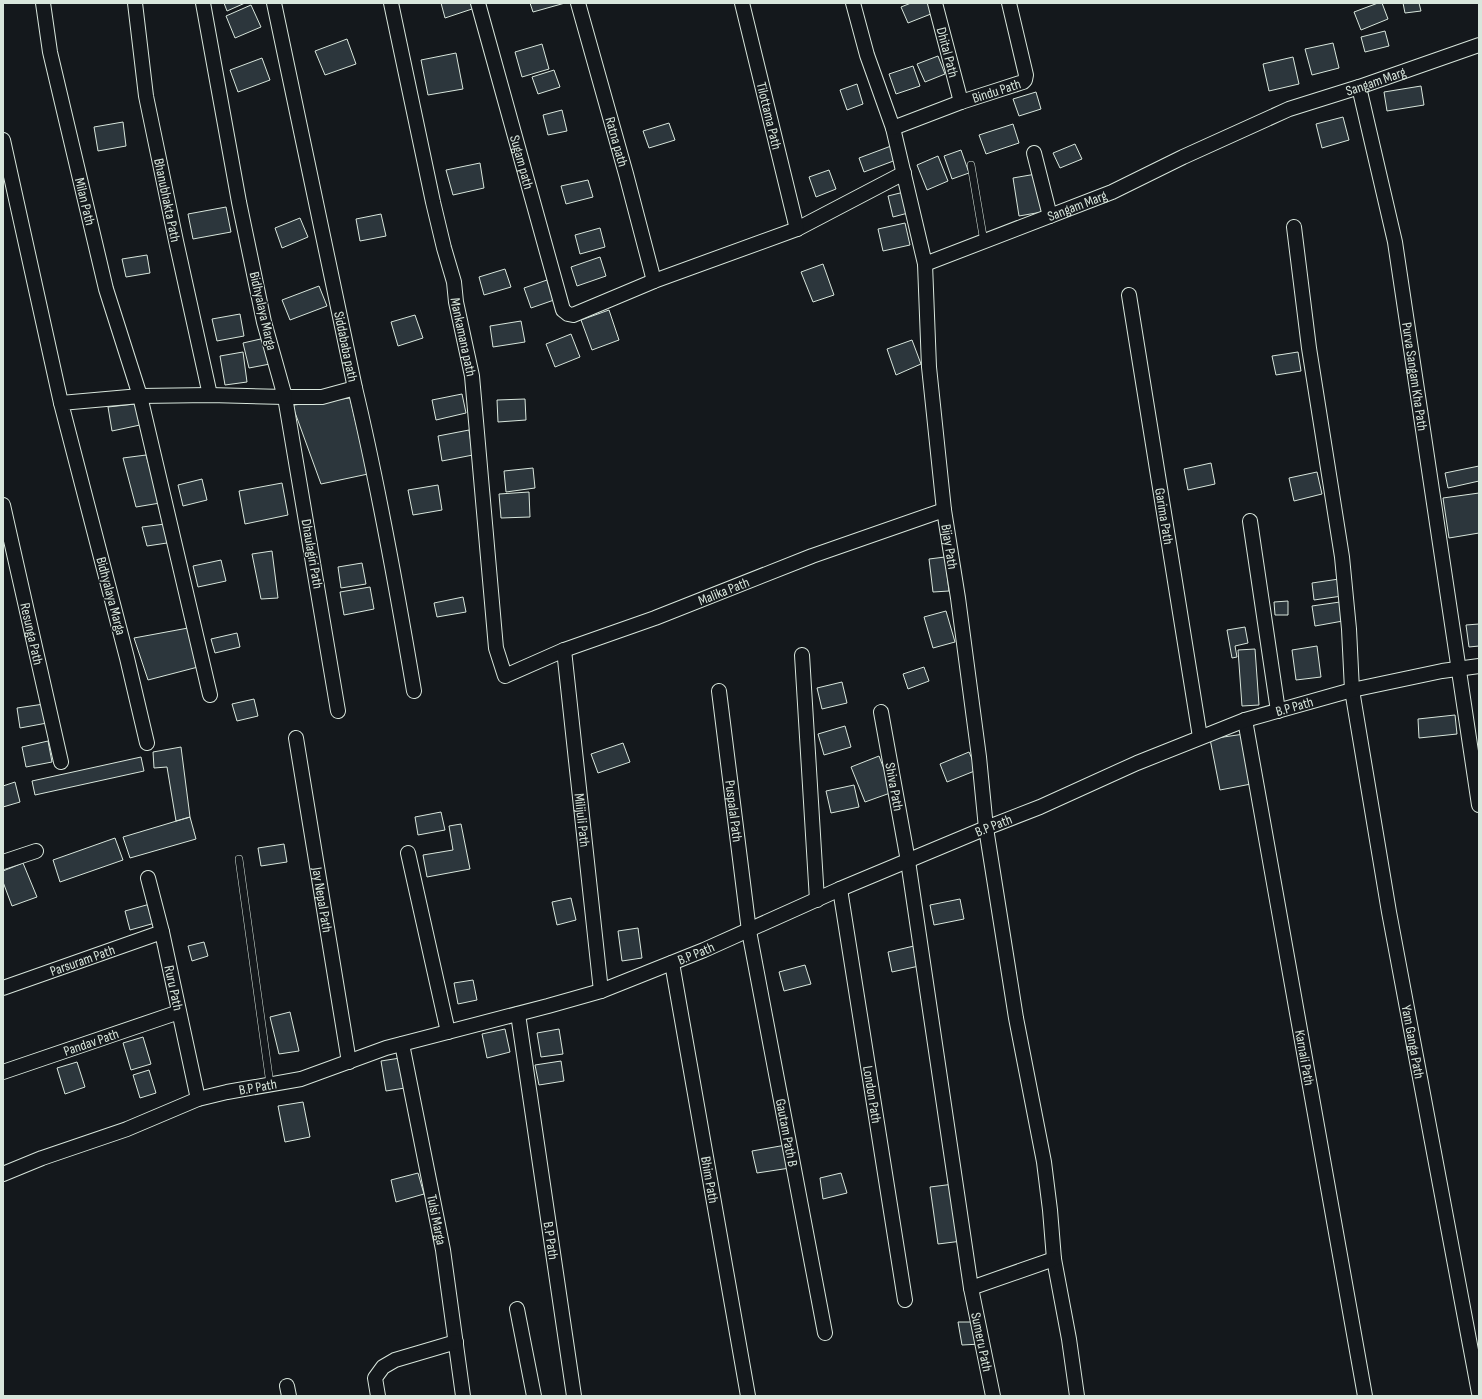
<svg xmlns="http://www.w3.org/2000/svg" width="1482" height="1399" font-family="'Sofia Sans Condensed',sans-serif">
<style>
.building{fill:#2c363c;stroke:#d8e6dc}
.lines{fill:none;stroke-linecap:round;stroke-linejoin:round}
.lane-casing{stroke:#d8e6dc;stroke-width:8}
.street-casing{stroke:#d8e6dc;stroke-width:16}
.lane{stroke:#14181c;stroke-width:7}
.street{stroke:#14181c;stroke-width:14}
.labels{text-anchor:middle;dominant-baseline:central;stroke-width:3;stroke-linejoin:round;paint-order:stroke}
.street-label{font-size:14px;fill:#d8e6dc;stroke:#14181c}
</style>
<rect width="100%" height="100%" fill="#14181c"/>
<path class="building" d="M224,3h21l-18,8z
M441,3h33l1,5 -30,10z
M530,3h35l-32,9z
M911,3h22l3,9 -28,11 -7,-16z
M1378,3h4l6,16 -27,11 -7,-18z
M1403,3h16l2,8 -16,2z
M251,5l10,22 -26,11 -9,-22z
M1385,31l4,15 -24,6 -4,-15z
M347,39l9,25 -31,11 -10,-24z
M1333,43l6,25 -27,7 -7,-26z
M542,44l7,25 -27,8 -7,-25z
M456,53l7,36 -35,6 -7,-35z
M938,56l7,18 -20,8 -8,-18z
M1293,57l6,27 -30,7 -6,-27z
M262,58l8,22 -32,12 -8,-22z
M913,66l7,20 -24,8 -7,-20z
M554,70l6,17 -22,7 -6,-17z
M857,84l6,20 -16,6 -7,-20z
M1421,86l3,19 -37,6 -3,-19z
M1036,92l5,17 -22,7 -6,-17z
M562,110l5,21 -19,4 -5,-20z
M1343,117l6,23 -27,8 -6,-24z
M123,122l3,24 -28,5 -4,-24z
M669,123l6,17 -26,8 -6,-17z
M1013,124l6,19 -33,11 -7,-19z
M1075,144l7,15 -22,9 -7,-15z
M891,146l5,14 -32,12 -5,-14z
M961,150l8,23 -17,6 -8,-23z
M938,156l10,25 -21,9 -10,-25z
M480,163l4,25 -31,7 -7,-25z
M829,170l7,19 -20,8 -7,-20z
M1036,174l6,38 -23,4 -6,-38z
M588,180l5,17 -27,7 -5,-18z
M904,192l4,21 -15,4 -5,-21z
M226,207l5,25 -38,7 -5,-25z
M381,214l5,22 -26,5 -4,-22z
M300,218l8,19 -26,11 -7,-20z
M905,223l5,22 -27,6 -5,-22z
M600,228l5,19 -25,7 -5,-19z
M147,255l3,18 -24,4 -4,-18z
M600,257l6,19 -29,10 -6,-19z
M823,264l11,31 -21,7 -12,-30z
M505,269l6,18 -27,8 -5,-18z
M547,280l7,20 -23,8 -7,-20z
M319,286l8,20 -37,14 -8,-20z
M609,310l10,30 -27,10 -11,-30z
M240,314l4,22 -27,5 -5,-22z
M415,315l8,23 -25,8 -7,-24z
M521,321l4,21 -32,5 -3,-21z
M571,334l9,23 -25,10 -9,-23z
M265,338l5,26 -21,4 -6,-25z
M912,340l9,24 -25,11 -9,-26z
M243,352l4,30 -22,3 -5,-29z
M1298,352l3,19 -25,4 -4,-19z
M462,394l4,19 -30,7 -4,-20z
M350,398l18,76 -47,10 -28,-77 1,-2z
M525,399l1,21 -28,2 -1,-22z
M135,404l5,21 -28,6 -4,-24z
M469,430l4,25 -31,6 -4,-25z
M146,455l14,48 -24,4 -13,-49z
M1211,463l4,21 -27,6 -4,-21z
M1479,466v15l-31,7 -3,-15z
M533,468l2,20 -29,4 -2,-21z
M1317,472l5,22 -28,7 -5,-23z
M202,479l5,21 -24,6 -5,-21z
M282,483l6,32 -43,9 -6,-33z
M438,485l4,25 -29,5 -5,-25z
M529,492l1,25 -29,1 -2,-24z
M1479,493v40l-30,5 -6,-40z
M165,524l2,19 -20,3 -5,-19z
M272,551l6,47 -17,1 -9,-45z
M945,557l4,34 -16,1 -4,-33z
M221,560l5,21 -28,6 -5,-21z
M362,563l4,21 -25,4 -3,-21z
M1339,579l3,17 -28,4 -2,-17z
M370,587l4,22 -30,6 -4,-23z
M463,597l3,15 -29,5 -3,-14z
M1288,601v14h-13l-1,-13z
M1340,602l3,19 -28,5 -3,-20z
M946,611l9,31 -22,6 -9,-31z
M1479,624v22l-10,1 -3,-22z
M1245,627l3,16 -13,3 2,11 -5,1 -5,-28z
M188,628l10,39 -50,13 -14,-42z
M237,633l3,14 -25,6 -4,-14z
M1317,646l4,31 -25,3 -4,-30z
M1255,649l4,56 -17,1 -4,-56z
M924,667l5,14 -21,8 -5,-15z
M842,682l5,21 -25,6 -5,-21z
M254,699l4,17 -21,5 -5,-17z
M44,704l3,19 -27,5 -3,-20z
M1455,715l2,19 -38,4 -1,-19z
M845,726l6,21 -27,8 -6,-21z
M1244,734l7,50 -31,6 -10,-51z
M48,741l4,21 -26,5 -4,-20z
M623,743l7,19 -32,11 -7,-19z
M181,747l9,70 -14,4 -9,-54 -13,1 -1,-16z
M969,752l8,18 -30,12 -7,-18z
M879,756l14,36 -28,10 -14,-35z
M141,757l3,14 -109,24 -3,-14z
M15,782l5,20 -17,5v-21z
M854,785l5,22 -28,6 -5,-22z
M441,812l4,18 -27,5 -3,-18z
M190,817l6,22 -66,19 -7,-21z
M461,824l9,45 -43,8 -4,-22 30,-5 -4,-24z
M115,838l8,22 -63,22 -7,-22z
M284,844l3,18 -26,4 -3,-18z
M23,863l14,34 -25,9 -9,-24v-11z
M571,898l5,22 -19,5 -5,-23z
M960,899l4,20 -30,6 -4,-20z
M150,904l5,19 -25,7 -5,-19z
M638,928l4,30 -20,3 -4,-30z
M204,942l4,14 -16,5 -4,-15z
M914,946l5,20 -27,6 -4,-20z
M805,965l6,19 -27,7 -5,-19z
M473,980l4,20 -19,4 -4,-21z
M290,1012l9,39 -20,3 -9,-37z
M505,1029l5,23 -23,6 -5,-24z
M559,1029l4,25 -22,3 -4,-24z
M143,1037l8,27 -20,6 -8,-27z
M400,1058l5,30 -19,3 -5,-30z
M561,1061l3,20 -25,4 -4,-20z
M77,1062l8,25 -20,7 -8,-26z
M149,1070l7,23 -16,5 -7,-23z
M303,1102l7,35 -25,5 -7,-36z
M786,1145l4,23 -33,5 -5,-22z
M418,1173l6,21 -28,8 -5,-22z
M841,1173l6,20 -24,6 -3,-21z
M954,1184l8,57 -24,3 -8,-57z
M958,1322h19l4,22 -19,1z"/>
<g class="lines">
<defs>
<path id="lane" d="M971,165l13,77
M239,859l31,225"/>
<g id="street">
<path id="s1" d="M43,3l7,49 56,237 34,107 70,299"/>
<path id="s2" d="M135,3l11,93 30,145 34,154"/>
<path id="s3" d="M274,3l81,385c24,100 42,202 59,303"/>
<path id="s4" d="M391,3l42,199 11,46 10,34 2,20 16,74 24,272 9,28 59,-26 91,-32 157,-62 132,-46"/>
<path id="s5" d="M478,3l85,307 5,4 5,1 81,-34 143,-52 107,-56"/>
<path id="s6" d="M578,3l48,171 28,107"/>
<path id="s7" d="M742,3l55,226"/>
<path id="s8" d="M853,3l14,52 26,73 32,136 187,-72 71,-35 106,-48 70,-22 120,-42"/>
<path id="s9" d="M935,3l26,99"/>
<path id="s10" d="M1359,87l36,155 84,563"/>
<path id="s11" d="M893,128l68,-26 62,-20 2,-2 1,-5 -17,-72"/>
<path d="M3,140l58,263"/>
<path d="M1034,153l16,63"/>
<path id="s12" d="M1294,227l15,121 33,209 7,72 3,61 37,222 90,481"/>
<path id="s13" d="M925,264l4,103 15,143 14,88 21,159 7,71 30,190 28,144 6,48 4,49 15,80 8,57"/>
<path id="s14" d="M1129,295l71,442"/>
<path id="s15" d="M3,505l58,257"/>
<path d="M1250,521l28,190"/>
<path id="s16" d="M564,650l37,341"/>
<path d="M802,655l15,245"/>
<path id="s17" d="M719,691l30,240 76,402"/>
<path d="M338,711l-53,-314h37l33,-9"/>
<path id="s18" d="M881,712l27,149 63,427 83,-29"/>
<path id="s19" d="M1245,720l120,676"/>
<path id="s20" d="M296,738l53,324"/>
<path d="M147,743l-20,-85 -66,-255 79,-7 70,-1 75,2 -21,-75 -25,-120 -36,-199"/>
<path d="M408,853l40,179"/>
<path d="M3,862l33,-11"/>
<path id="s21" d="M148,878l14,54 36,167"/>
<path id="s22" d="M840,889l65,411"/>
<path id="s23" d="M672,963l76,433"/>
<path id="s24" d="M3,988l159,-56"/>
<path id="s25" d="M518,1014l56,382"/>
<path id="s26" d="M402,1044l41,206 20,146"/>
<path id="s27" d="M3,1072l176,-60"/>
<path id="s28" d="M3,1174l39,-16 85,-29 71,-30 29,-7 74,-13 85,-31 162,-42 53,-15 103,-41 136,-61 146,-61 54,-21 97,-44 108,-43 107,-30 90,-19 37,-5"/>
<path id="s29" d="M971,1288l22,108"/>
<path d="M517,1309l17,87"/>
<path d="M287,1386l2,10"/>
<path d="M378,1396l-3,-18 8,-11 12,-7 61,-18"/>
</g>
</defs>
<use href="#lane" class="lane-casing"/>
<use href="#street" class="street-casing"/>
<use href="#lane" class="lane"/>
<use href="#street" class="street"/>
</g>
<g class="labels">
<g class="street-label">
<text stroke="none"><textPath href="#s9" startOffset="51">Dhital Path</textPath></text>
<text stroke="none"><textPath href="#s8" startOffset="758">Sangam Marg</textPath></text>
<text stroke="none"><textPath href="#s11" startOffset="110">Bindu Path</textPath></text>
<text stroke="none"><textPath href="#s7" startOffset="116">Tilottama Path</textPath></text>
<text stroke="none"><textPath href="#s6" startOffset="144">Ratna path</textPath></text>
<text stroke="none"><textPath href="#s5" startOffset="165">Sugam path</textPath></text>
<text stroke="none"><textPath href="#s2" startOffset="200">Bhanubhakta Path</textPath></text>
<text stroke="none"><textPath href="#s1" startOffset="203">Milan Path</textPath></text>
<text stroke="none"><textPath href="#s8" startOffset="434">Sangam Marg</textPath></text>
<text transform="translate(263 311) rotate(77)">Bidhyalaya Marga</text>
<text stroke="none"><textPath href="#s4" startOffset="342">Mankamana path</textPath></text>
<text stroke="none"><textPath href="#s3" startOffset="351">Siddababa path</textPath></text>
<text stroke="none"><textPath href="#s10" startOffset="295">Purva Sangam Kha Path</textPath></text>
<text stroke="none"><textPath href="#s14" startOffset="224">Garima Path</textPath></text>
<text stroke="none"><textPath href="#s13" startOffset="284">Bijay Path</textPath></text>
<text transform="translate(312 554) rotate(80)">Dhaulagiri Path</text>
<text stroke="none"><textPath href="#s4" startOffset="919">Malika Path</textPath></text>
<text transform="translate(111 596) rotate(75)">Bidhyalaya Marga</text>
<text stroke="none"><textPath href="#s15" startOffset="132">Resunga Path</textPath></text>
<text stroke="none"><textPath href="#s28" startOffset="1377">B.P Path</textPath></text>
<text stroke="none"><textPath href="#s18" startOffset="76">Shiva Path</textPath></text>
<text stroke="none"><textPath href="#s17" startOffset="121">Puspalal Path</textPath></text>
<text stroke="none"><textPath href="#s16" startOffset="171">Milijuli Path</textPath></text>
<text stroke="none"><textPath href="#s28" startOffset="1053">B.P Path</textPath></text>
<text stroke="none"><textPath href="#s20" startOffset="164">Jay Nepal Path</textPath></text>
<text stroke="none"><textPath href="#s28" startOffset="729">B.P Path</textPath></text>
<text stroke="none"><textPath href="#s24" startOffset="84">Parsuram Path</textPath></text>
<text stroke="none"><textPath href="#s21" startOffset="113">Ruru Path</textPath></text>
<text stroke="none"><textPath href="#s27" startOffset="93">Pandav Path</textPath></text>
<text stroke="none"><textPath href="#s12" startOffset="824">Yam Ganga Path</textPath></text>
<text stroke="none"><textPath href="#s19" startOffset="343">Karnali Path</textPath></text>
<text stroke="none"><textPath href="#s28" startOffset="270">B.P Path</textPath></text>
<text stroke="none"><textPath href="#s22" startOffset="208">London Path</textPath></text>
<text stroke="none"><textPath href="#s17" startOffset="447">Gautam Path B</textPath></text>
<text stroke="none"><textPath href="#s23" startOffset="220">Bhim Path</textPath></text>
<text stroke="none"><textPath href="#s26" startOffset="179">Tulsi Marga</textPath></text>
<text stroke="none"><textPath href="#s25" startOffset="229">B.P Path</textPath></text>
<text stroke="none"><textPath href="#s29" startOffset="55">Sumeru Path</textPath></text>
</g>
</g>
<rect width="1482" height="1399" fill="none" stroke="#d8e6dc" stroke-width="8"/>
</svg>
